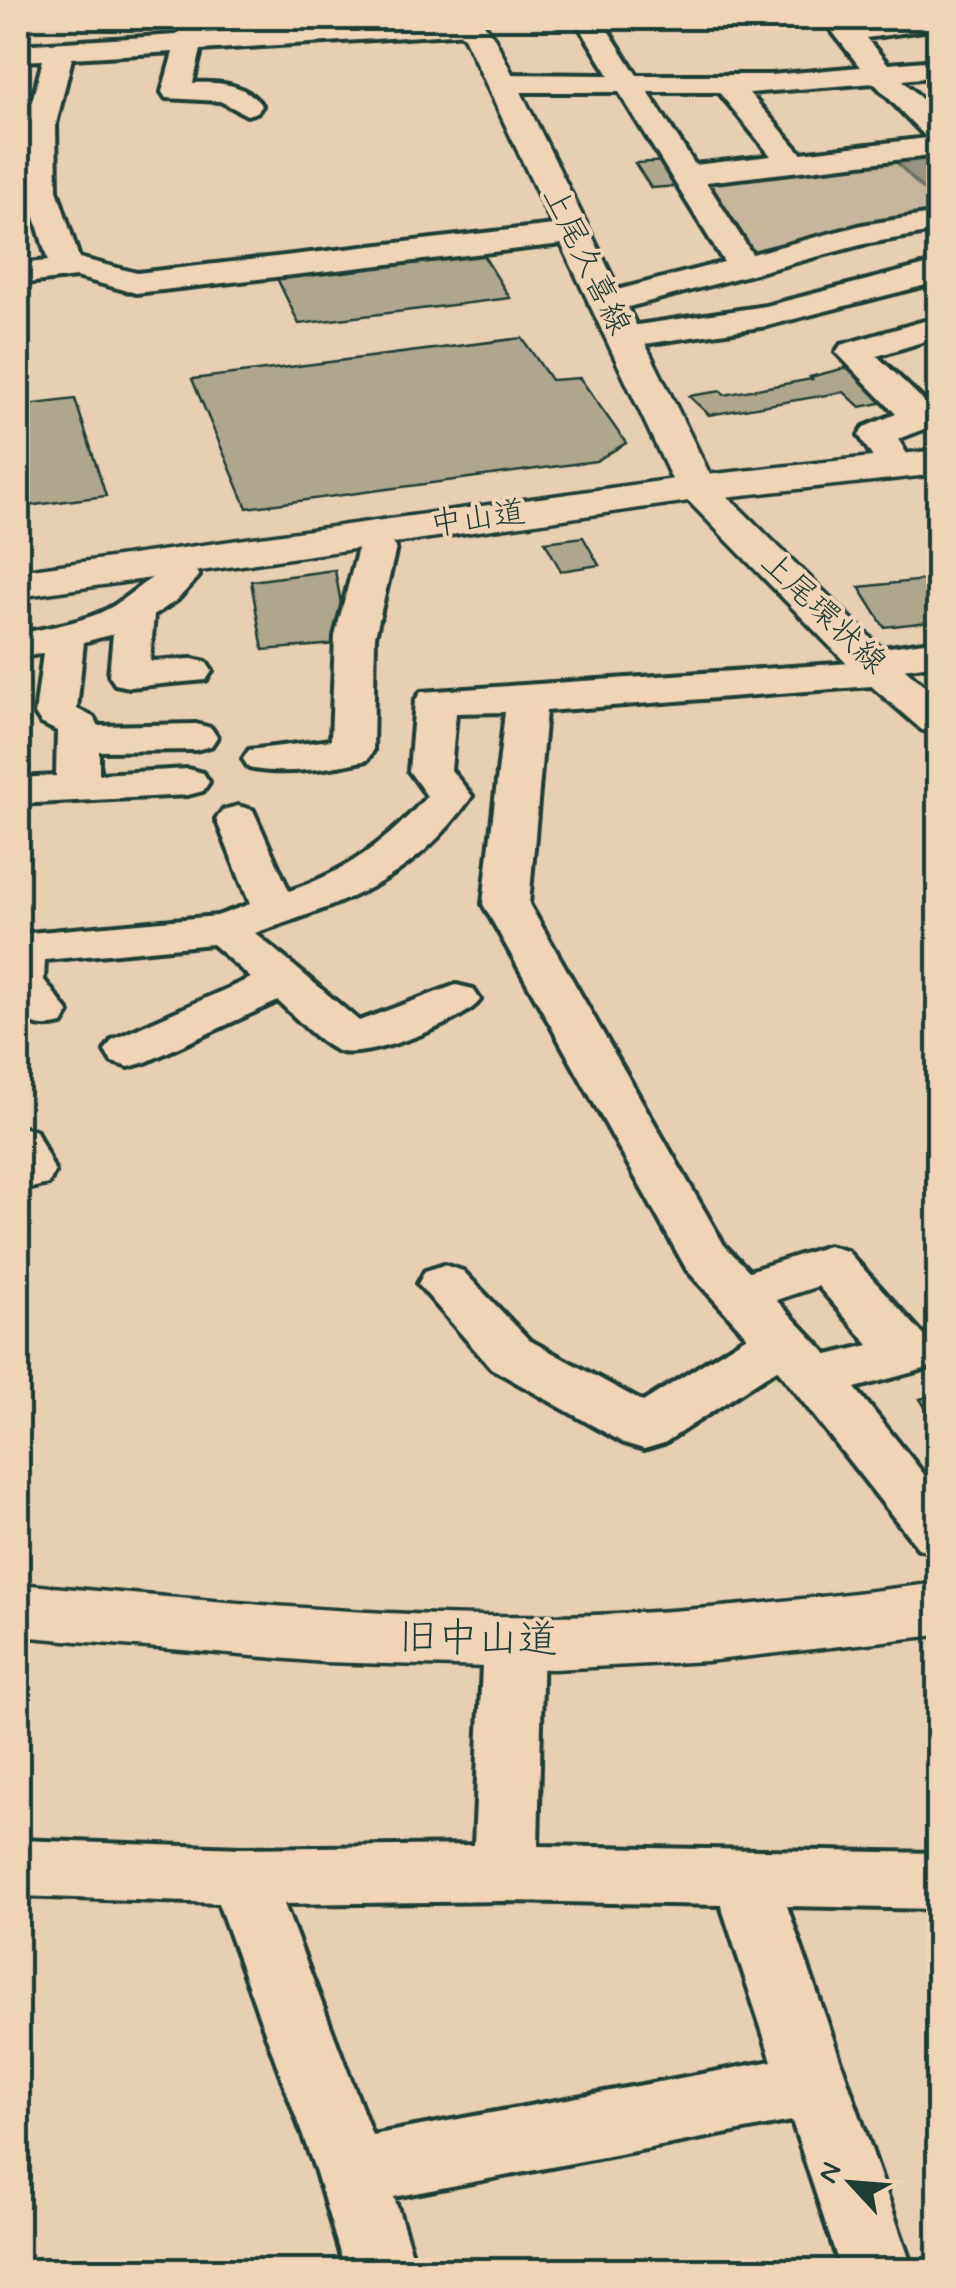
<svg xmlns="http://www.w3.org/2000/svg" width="956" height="2288" font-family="Mynerve,'Klee One',sans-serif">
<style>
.green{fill:#c6b69c;stroke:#727a68;stroke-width:2.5}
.water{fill:#98947f;stroke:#687161;stroke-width:2.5}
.building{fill:#afa68e;stroke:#1f3d34;stroke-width:2.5}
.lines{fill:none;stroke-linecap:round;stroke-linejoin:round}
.minor-casing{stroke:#1f3d34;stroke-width:8}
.major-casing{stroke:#1f3d34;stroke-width:7}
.highway-casing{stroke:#1f3d34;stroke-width:7}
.minor{fill:#efd5b6;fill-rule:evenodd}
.major{fill:#efd5b6;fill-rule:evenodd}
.highway{fill:#efd5b6;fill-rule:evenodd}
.labels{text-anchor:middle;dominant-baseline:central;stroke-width:8;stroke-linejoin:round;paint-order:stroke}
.far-street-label{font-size:32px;fill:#1f3d34;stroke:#efd5b6}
.street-label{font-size:40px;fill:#1f3d34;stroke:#efd5b6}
</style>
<rect width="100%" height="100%" fill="#e7cfb1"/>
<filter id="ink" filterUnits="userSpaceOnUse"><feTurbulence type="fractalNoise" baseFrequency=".01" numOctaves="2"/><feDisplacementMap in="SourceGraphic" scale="20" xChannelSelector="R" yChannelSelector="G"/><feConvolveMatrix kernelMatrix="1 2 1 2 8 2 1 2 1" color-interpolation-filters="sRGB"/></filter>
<g filter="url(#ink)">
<path class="green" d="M891,157l47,49v9l-104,17 -80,19 -9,-2 -41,-67z"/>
<path class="water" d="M938,152v52l-45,-46z"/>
<path class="building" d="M666,161l15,25 -30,2 -16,-25z
M480,250l30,48 -211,26 -24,-50z
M522,338l29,42 29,-2 46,65 -30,18 -349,47 -55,-129z
M845,368l12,3 34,30 -31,6 -16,-15 -135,23 -20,-19 32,-5 3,4 88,-16 -2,-2z
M75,399l31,97 -88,11v-101z
M583,537l16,28 -38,6 -16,-29z
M335,570l13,73 -85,7 -12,-69z
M934,579l4,6v36l-54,6 -25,-40z
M938,1394v34l-18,-29z"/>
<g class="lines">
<defs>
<path id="minor" d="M184,18h29l4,6 -12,9 252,-15 22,1 4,6 -14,8 -268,17 -8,33c26,-1 52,0 69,23l-5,6 -10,3 -27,-14 -54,-3 -4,-6 11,-40 -101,6 -16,66 1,66 22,68 58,15 434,-50 11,3 5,7 -5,7 -11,3 -435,50 -60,-16 -58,7v-20l30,-3 -21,-71 -1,-66 17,-64 -25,1v-16l159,-10z
M574,18h26l37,57h134l89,-8 -38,-49h27l5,5 84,-5v10l-72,10 22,26 50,-4v16l-35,4 35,36v39l-232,27 46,72 110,-29 76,-12v18l-74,13 -258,69 -12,-3 -5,-7 5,-7 130,-34 -105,-170h-119l-10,-3 -4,-6 4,-6 10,-3 109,1zM874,83l53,55 -126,15 -52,-60zM648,92h71l52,64 -76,9z
M938,262v20l-171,44 -143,21 -12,-3 -5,-7 5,-7 12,-3 142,-21z
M938,317v20l-61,19 46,44 11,19 -5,8 -31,12 16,27 -5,8 -13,3 -13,-3 -24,-39 5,-8 32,-13 -60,-62 5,-7z
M377,537l13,3 6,8 -21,88 -2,115 -6,9c-34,8 -84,16 -118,8l-6,-9 6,-9 82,-10 4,-104 23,-88 6,-8z
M180,564l14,4 5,8 -22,24 -23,15 -4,46 42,-2 14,3 6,9 -6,9 -77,7 -14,-3 -6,-9 4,-41 -29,8 -7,67 16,8 6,9 97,-2 15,4 6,9 -6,9 -15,4 -97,1v23l89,-5 15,4 6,9 -6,9 -15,4 -170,9v-26l38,-2 1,-45 -16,-8 -6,-9 8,-61 -25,5v-24c31,-7 70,-12 97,-29 18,-13 43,-35 65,-41z
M938,640v24l-36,5 3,4 -6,9 -14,3 -339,26 -17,193 195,341 25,26 79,-25 19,5 81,89 8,14 -8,14 -73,20 83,104v62l-20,-6 -141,-179 -113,74 -20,6 -20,-6 -133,-75 -73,-84 7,-13 19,-6 19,6 66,69 114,62 104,-66 -60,-66 -204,-366 22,-192 -49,1 -5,57 21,26c-58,84 -125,106 -217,137l104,88 97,-36 17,4 7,11c-15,22 -117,61 -142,51 -21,-9 -43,-35 -60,-50l-132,61 -17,5 -17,-5 -7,-11 7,-11 139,-62 -39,-34 -167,16 -1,20 25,33 -7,11c-60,15 -44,-52 -44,-90l199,-18 33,-12 -34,-85 7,-9 15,-4 15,4 36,81c57,-19 99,-50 138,-95l-18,-25 6,-70 6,-9 430,-29 4,-11zM818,1286l51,59 -41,10 -52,-55z
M18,1126l18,5 19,41 -7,12 -30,7z
M513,1618l21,7 9,17 -5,204 400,7v56l-151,-3 126,364h-72l-49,-149 -398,76 23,73h-72l-29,-98 -98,-269 -200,-7v-56l223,8 233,-3 9,-203 9,-17zM505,1901l216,4 51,156 -400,74 -88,-231z"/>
<path id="major" d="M450,18h30l15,21 219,444 171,169 53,45v37l-16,-4 -69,-60 -177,-182 -211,-449z
M938,1583v52l-231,26 -154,8 -229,-7 -306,-26v-52c178,15 357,35 536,32 128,-2 256,-17 384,-33z"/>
<path id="highway" d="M938,450v24l-242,26 -678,97v-26l678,-95z"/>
</defs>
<use href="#minor" class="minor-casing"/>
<use href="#major" class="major-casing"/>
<use href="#highway" class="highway-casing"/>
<use href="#minor" class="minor"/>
<use href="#major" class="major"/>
<use href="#highway" class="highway"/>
</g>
</g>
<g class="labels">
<g class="far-street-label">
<text transform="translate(586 261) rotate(64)">上尾久喜線</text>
<text transform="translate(478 519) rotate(-8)">中山道</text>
<text transform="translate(823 613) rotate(44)">上尾環状線</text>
</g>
<g class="street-label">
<text transform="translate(478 1640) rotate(1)">旧中山道</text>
</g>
</g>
<rect width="956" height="2288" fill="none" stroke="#efd5b6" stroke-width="60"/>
<rect x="30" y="30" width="896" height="2228" fill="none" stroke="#1f3d34" stroke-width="4" filter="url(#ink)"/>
<g transform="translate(851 2183) rotate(296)" stroke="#efd5b6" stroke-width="8" paint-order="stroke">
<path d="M0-8L18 38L0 25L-18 38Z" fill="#1f3d34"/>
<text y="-15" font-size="28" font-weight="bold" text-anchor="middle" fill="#1f3d34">N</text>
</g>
</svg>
